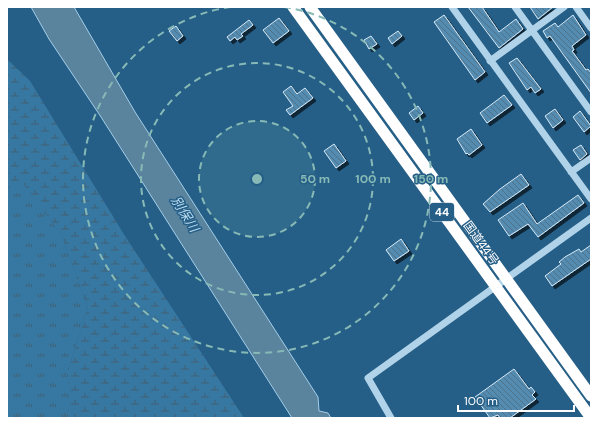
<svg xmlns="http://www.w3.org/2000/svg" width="598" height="425" font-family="'DM Sans','Noto Sans JP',sans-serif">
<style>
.grass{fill:url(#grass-tufts)}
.wetland{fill:url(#wetland-marsh)}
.water{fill:#5a839d;stroke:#a5cfe9}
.building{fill:url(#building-back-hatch);stroke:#d5e9f7;filter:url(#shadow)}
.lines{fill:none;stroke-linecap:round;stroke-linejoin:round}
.minor{stroke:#b1d3e9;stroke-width:7}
.highway{stroke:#fff;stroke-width:11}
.ring{fill:none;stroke:#87bab6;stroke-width:2;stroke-dasharray:7 5}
.labels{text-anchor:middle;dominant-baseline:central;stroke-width:3;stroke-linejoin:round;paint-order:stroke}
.shield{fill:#255f87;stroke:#becfdb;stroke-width:1}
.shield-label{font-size:11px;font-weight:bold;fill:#fff}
.street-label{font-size:12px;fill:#fff;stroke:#255f87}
.water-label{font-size:13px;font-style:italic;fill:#bcdcf0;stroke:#255f87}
.centre{fill:#87bab6;stroke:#255f87;stroke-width:2}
.ring-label{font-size:12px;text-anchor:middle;font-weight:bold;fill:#87bab6;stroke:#255f87;stroke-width:3;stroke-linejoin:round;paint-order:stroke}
</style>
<defs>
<pattern id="grass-tufts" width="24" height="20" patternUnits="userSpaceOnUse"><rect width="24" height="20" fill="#3778a3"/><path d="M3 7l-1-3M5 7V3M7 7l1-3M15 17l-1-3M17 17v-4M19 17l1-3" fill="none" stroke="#436073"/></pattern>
<pattern id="wetland-marsh" width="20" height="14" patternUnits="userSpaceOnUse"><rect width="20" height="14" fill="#3778a3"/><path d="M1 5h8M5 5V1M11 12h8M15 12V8" fill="none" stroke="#436073"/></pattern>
<pattern id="building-back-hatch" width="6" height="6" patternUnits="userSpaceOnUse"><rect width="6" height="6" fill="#528bb1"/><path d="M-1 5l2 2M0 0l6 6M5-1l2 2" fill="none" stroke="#507289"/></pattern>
<filter id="shadow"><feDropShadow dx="3" dy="3" stdDeviation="0" flood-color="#0009"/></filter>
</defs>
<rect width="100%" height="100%" fill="#255f87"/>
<path class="grass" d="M21,180l41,56 26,72 -20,62v48h-61v-229z"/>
<path class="wetland" d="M7,59l23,22 95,155 119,182h-176v-48l20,-62 -26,-72 -41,-55 -14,8z"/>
<path class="water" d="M31,7h43l61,105 183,285 1,14 9,2 3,5h-39l-191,-301 -52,-78z"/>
<path class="building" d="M468,7h14l17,25 17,-13 7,10 -24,19z
M530,7h23l-15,12z
M444,15l41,57 -10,8 -41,-58z
M573,15l13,20 -14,11 2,4 -2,1 14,19 2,-1 3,4v20l-41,-57 -3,2 -4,-7 12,-8 3,4z
M279,18l10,13 -16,12 -10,-13z
M249,20l4,5 -12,9 2,2 -6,4 -2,-3 -5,4 -3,-4z
M176,26l7,10 -6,5 -8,-10z
M398,31l4,5 -10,8 -4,-6z
M371,36l6,8 -8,5 -5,-9z
M517,58l24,31 -6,4 -4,-6 -4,3 -18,-27z
M291,86l6,8 8,-6 8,10 -23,17 -4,-5 7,-4 -10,-14z
M504,95l8,10 -25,18 -7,-10z
M418,106l5,7 -9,7 -5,-7z
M555,109l8,11 -10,8 -8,-12z
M580,111l11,15 -7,6 -11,-15z
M471,129l11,16 -13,10 -2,-2 -1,1 -9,-15z
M334,144l12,17 -10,7 -12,-17z
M581,145l6,9 -7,6 -7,-10z
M521,174l8,11 -39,27 -7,-8 17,-15z
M578,195l6,8 -46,34 -10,-13 -19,12 -11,-16 25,-17 14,21z
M401,239l8,12 -15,10 -8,-11z
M591,245v14l-39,27 -7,-10 16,-12 -2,-2 6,-5 14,-8 2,3z
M514,369l15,20 2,-2 4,5 -3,3 4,4 -26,19h-10l-2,-3 -8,3 -15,-21z"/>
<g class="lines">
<path class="minor" d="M452,7l139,192
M515,7l76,105
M576,7l15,21
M490,61l74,-54
M571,172l20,-14
M391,418l-23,-40 223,-160"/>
<path class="highway" d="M293,7l298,411
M310,7l281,389"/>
</g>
<circle cx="257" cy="179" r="58" fill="#87bab6" fill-opacity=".12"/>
<g class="ring">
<circle cx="257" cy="179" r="58"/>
<circle cx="257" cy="179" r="116"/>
<path d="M284 7A174 174 0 1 1 230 7"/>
</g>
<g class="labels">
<rect class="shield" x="430" y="203" width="24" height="18" rx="3"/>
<g class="shield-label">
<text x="442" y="212">44</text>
</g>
<g class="street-label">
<text transform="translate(481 243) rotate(54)">国道44号</text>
</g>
<g class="water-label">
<text transform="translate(185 214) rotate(58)">別保川</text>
</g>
</g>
<circle cx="257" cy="179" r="6" class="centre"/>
<g class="ring-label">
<text x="315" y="183">50 m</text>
<text x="373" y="183">100 m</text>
<text x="431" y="183">150 m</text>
</g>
<rect width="598" height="425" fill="none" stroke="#ffffff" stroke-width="16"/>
<path d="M458 405v6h116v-6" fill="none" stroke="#ffffff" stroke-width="2"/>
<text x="464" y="405" font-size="12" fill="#ffffff" stroke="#255f87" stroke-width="3" paint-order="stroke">100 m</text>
</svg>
